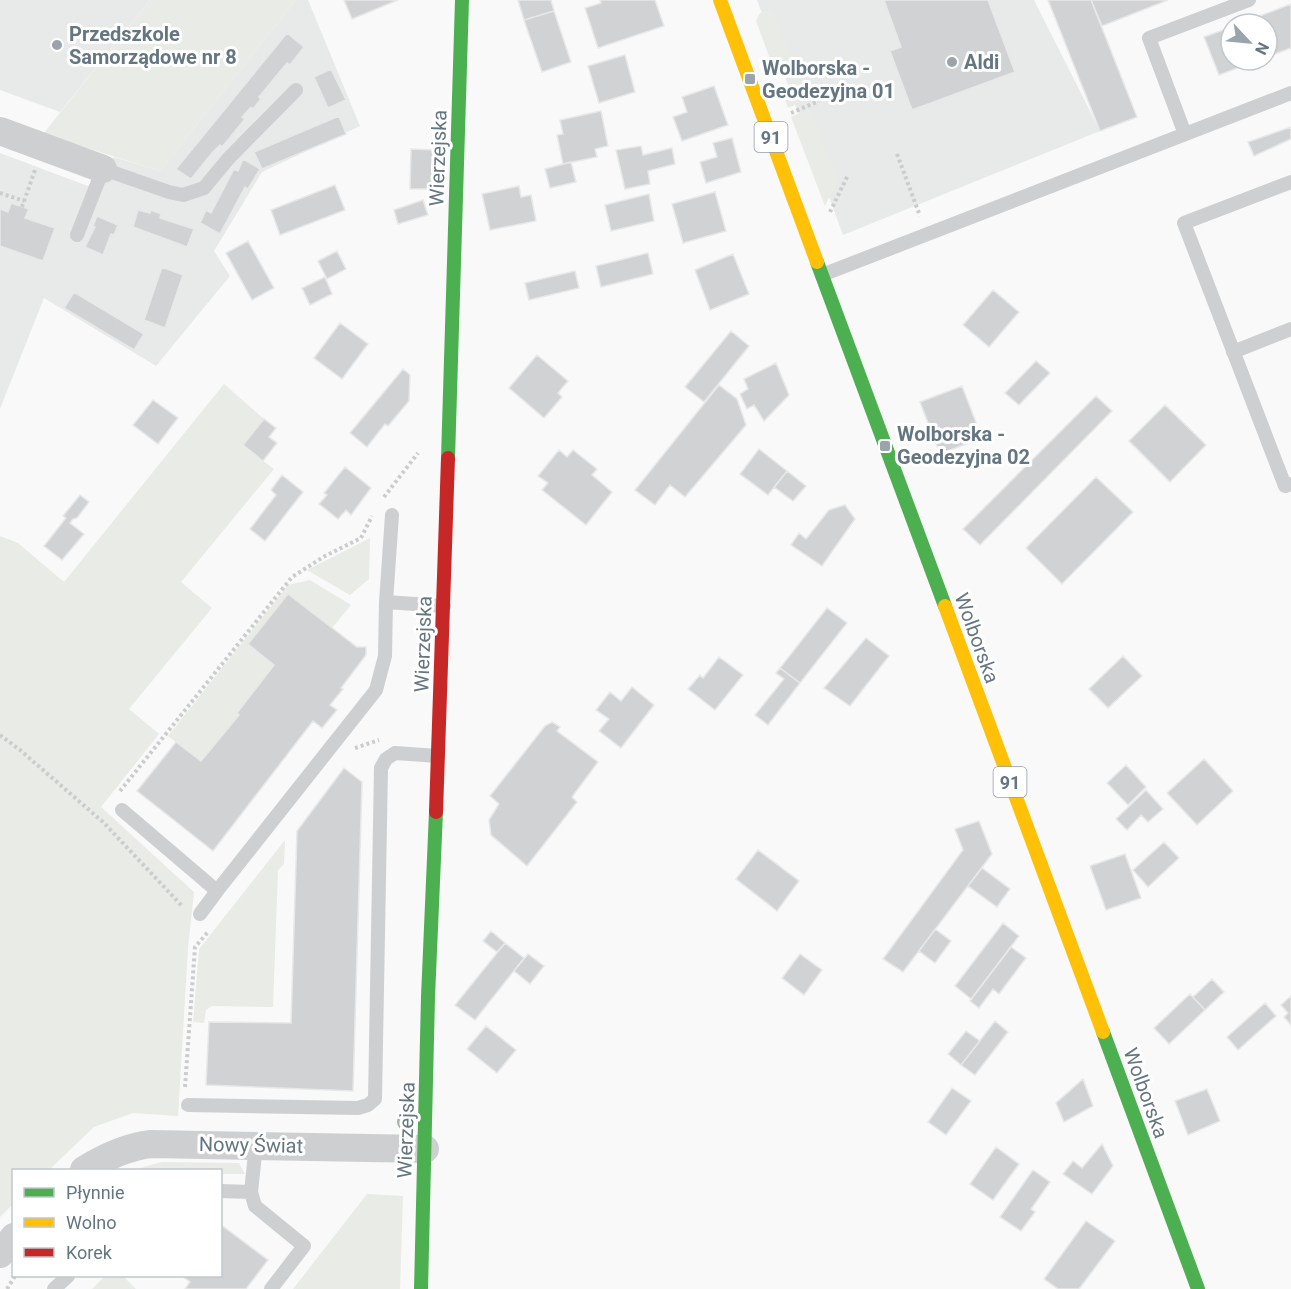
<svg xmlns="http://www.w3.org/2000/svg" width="1291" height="1289" font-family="Roboto,sans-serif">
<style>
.built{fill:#e8e9e9}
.green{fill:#e8ebe6}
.building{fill:#d0d2d3;stroke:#e8e8e8;stroke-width:1.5}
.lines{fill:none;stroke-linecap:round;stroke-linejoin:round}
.path{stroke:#cbcccd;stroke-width:4;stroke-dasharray:3 3;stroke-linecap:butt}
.lane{stroke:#cecfd0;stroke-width:14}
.street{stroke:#cecfd0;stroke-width:28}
.fast{stroke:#4caf50;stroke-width:14}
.slow{stroke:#ffc107;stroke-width:14}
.jam{stroke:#c62828;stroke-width:14}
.tree{fill:#a9b3a7}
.poi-dot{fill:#99a4ac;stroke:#fff;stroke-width:2}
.labels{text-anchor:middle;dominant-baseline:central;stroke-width:6;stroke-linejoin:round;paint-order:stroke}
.shield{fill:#fff;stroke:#939fa8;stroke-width:1.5}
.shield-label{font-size:18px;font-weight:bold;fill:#657683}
.poi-label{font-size:20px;font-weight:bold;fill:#657683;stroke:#fff;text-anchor:start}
.street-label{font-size:20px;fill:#657683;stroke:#fff}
</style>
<rect width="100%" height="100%" fill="#f9f9f9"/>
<path class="built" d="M0,0h150l-90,112 -60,-22z
M296,0h12l52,126 -98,46 -48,79 16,25 -74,90 -112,-68 -44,111v-256l88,33 26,-29 46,14z
M757,0h277l66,131 -257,104z"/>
<path class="green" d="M150,0h146l-136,171 -117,-37z
M767,11l8,3 32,86 -19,8 -3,-8 8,-3 -8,-24 -9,2 -20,-54 4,-8z
M810,109l28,71 -13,26 -34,-89z
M224,384l40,35 -21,27 31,23 -93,113 31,26 -83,101 30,25 -58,73 93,85 -6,56 -10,168 -45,-3 -39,14 -45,43h-35l-1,34 -13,13v-681l18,7 46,39z
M370,538l-1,41 -19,16 -43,-25z
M310,580l41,25 -19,23 -44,-34 -40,50 26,21 -35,50 -38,46 -33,-25 120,-151z
M285,840l-1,24 -6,6 -5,137 -61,-1 -6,4 -2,13 -11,-1 6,-73z
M162,1162l77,1 6,11h-24l-1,-4h-87z
M367,1194l36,2 -3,93h-107z
M105,1276h18l13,13h-44z"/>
<path class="building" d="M344,0h54l-46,19z
M518,0h33l3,11 -30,9z
M600,0h55l9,26 -66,22 -13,-40 16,-5z
M884,0h104l27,72 -103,38 -22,-59 11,-4z
M1048,0h43l46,117 -37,14z
M1091,0h77l-66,26z
M1291,4v44l-24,9v-33h-28z
M554,11l17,51 -29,10 -18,-52z
M1231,27v33h28l-40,15 -15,-38z
M287,33l17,14 -14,18 -3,-2 -28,34 2,2 -8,10 -2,-2 -9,10 3,2 -23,28 -2,-2 -8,8 -21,26 -15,-10z
M625,55l10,37 -36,11 -11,-37z
M331,69l15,31 -18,8 -14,-31z
M714,86l14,39 -46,16 -9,-24 14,-5 -5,-15z
M601,111l7,35 -13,3 2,8 -34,7 -6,-29 6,-1 -3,-14z
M339,116l7,18 -84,35 -8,-17z
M1291,127v12l-37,17 -6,-14z
M732,138l9,34 -35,11 -6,-21 17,-5 -4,-14z
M641,146l2,9 29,-7 3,16 -27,7 2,13 -25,5 -9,-39z
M411,149l23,1 -1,39h-23z
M243,159l17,10 -12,20 -3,-2 -25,47 -20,-11 6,-13 5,3 23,-44 4,2z
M571,162l5,20 -26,6 -5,-19z
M335,185l10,25 -65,25 -9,-25z
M519,186l2,11 10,-2 5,26 -46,9 -8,-36z
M715,192l11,39 -43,12 -11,-39z
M649,194l5,27 -43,10 -6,-26z
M423,200l5,15 -30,9 -4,-14z
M11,203l18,6 -4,9 30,10 -12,33 -43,-15v-37l8,3z
M138,210l12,3 1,-3 10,4 -1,4 34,11 -7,18 -54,-20z
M97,216l21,9 -4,10 -3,-1 -8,21 -18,-8 10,-20 -2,-1z
M248,241l26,47 -22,12 -26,-47z
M337,251l9,18 -19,10 -9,-18z
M648,253l5,21 -52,13 -5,-21z
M733,254l16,40 -39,16 -15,-40z
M162,267l21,8 -18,53 -21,-8z
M575,271l4,17 -50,12 -4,-17z
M325,277l7,17 -22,11 -8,-17z
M993,290l26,22 -30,35 -26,-22z
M74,292l70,42 -10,16 -70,-42z
M340,323l28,21 -26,35 -28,-21z
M731,331l18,15 -45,56 -19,-15z
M537,355l31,26 -10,12 4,4 -18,21 -35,-30z
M1036,361l14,12 -31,32 -14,-12z
M776,363l13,32 -25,26 -10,-16 -7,4 -7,-15 8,-5 -4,-10z
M403,369l7,6 -1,26 -21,25 -3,-2 -18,23 -17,-14z
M719,385l18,14 9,26 -61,72 -15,-12 -15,20 -20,-15z
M962,386l20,52 -42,16 -20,-52z
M1096,396l16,15 -132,134 -17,-16z
M153,400l25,18 -20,26 -25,-19z
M1165,405l41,40 -36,37 -41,-41z
M264,419l12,9 -7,9 8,6 -14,18 -20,-16z
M759,449l28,22 -19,24 -28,-21z
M559,450l8,7 6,-7 24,19 -5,6 20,17 -26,33 -44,-35 6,-7 -10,-7z
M345,467l26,21 -20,27 -5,-5 -8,9 -19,-15 8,-9 -3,-2z
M787,471l19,15 -13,15 -19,-14z
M282,475l21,17 -38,49 -15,-12 26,-34 -5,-5z
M1096,477l37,35 -71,72 -36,-36z
M80,495l9,7 -12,16 -4,1 -3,4 14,11 -22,26 -18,-14 22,-28 -3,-2z
M845,505l10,14 -33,47 -31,-21 8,-12 7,6 23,-29z
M288,594l69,53h9v8l-25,33 2,1 -13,16 7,5 -15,18 -9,-7 -100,130 -76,-60 39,-49 25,19 38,-46 -2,-2 37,-48 -26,-21z
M827,608l20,15 -47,60 -20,-15z
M866,638l23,18 -39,50 -26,-18z
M1123,656l19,20 -34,32 -19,-19z
M719,657l24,18 -28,35 -27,-21 12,-14 3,3z
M780,668l20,15 -32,42 -13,-10 29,-36 -8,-6z
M632,687l22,18 -33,43 -22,-17 10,-12 -13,-9 14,-18 11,9z
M552,722l8,5 -3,4 41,31 -26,35 5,5 -50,64 -36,-31 -2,-15 10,-16 -9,-8 55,-70z
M1204,759l29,32 -36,34 -30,-32z
M1126,765l20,22 -18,18 -21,-22z
M344,768l18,14 -9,309 -147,-6 3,-63 82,1 6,-192z
M1146,790l17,19 -15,13 -7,-7 -14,15 -11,-11z
M979,821l13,33 -89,118 -20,-13 80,-109 -8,-21z
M1164,842l15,16 -31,29 -15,-17z
M758,850l41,31 -22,30 -41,-32z
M1125,854l16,44 -35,12 -16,-44z
M982,868l28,21 -13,18 -29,-21z
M1003,923l16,13 -48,63 -16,-13z
M935,929l16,12 -16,22 -16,-12z
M491,931l14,12 -8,9 -14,-11z
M505,943l19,15 -49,62 -20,-15z
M1011,947l15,11 -27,36 -6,-5 -14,19 -9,-7z
M528,954l16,12 -14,18 -16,-13z
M800,954l22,16 -18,25 -22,-17z
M1212,979l12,13 -19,18 -12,-13z
M1190,994l15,16 -36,34 -15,-16z
M1291,996v29l-7,-8 4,-4 -7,-8z
M1265,1003l11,13 -38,34 -11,-13z
M995,1021l13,11 -33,43 -14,-10z
M486,1026l30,24 -19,23 -30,-24z
M966,1031l14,10 -19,24 -13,-11z
M1083,1079l10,27 -29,16 -8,-19z
M952,1088l19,13 -25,34 -18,-13z
M1207,1089l13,32 -32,14 -13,-34z
M1102,1144l11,22 -21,28 -29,-20 10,-13 9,7z
M996,1147l23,17 -26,36 -23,-16z
M1033,1170l17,12 -19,27 4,3 -14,19 -21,-14z
M1086,1221l29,20 -36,48h-21l-14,-10z
M220,1224l48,36 -22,29h-61l5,-7 -8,-6h38z"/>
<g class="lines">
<path class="path" d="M791,113l28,-12
M897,154l23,62
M0,193l24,8
M22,207l13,-37
M830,212l18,-37
M384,497l34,-44
M0,735l20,15 83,72 80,85
M355,748l24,-8
M120,791l172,-214 33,-21 36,-18 11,-22
M185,1087l10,-140 13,-15
M7,1289l8,-13"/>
<path class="lane" d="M1185,134l-36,-96 100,-38
M1291,182l-107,41 101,263 6,-2
M77,235l26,-66 66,23 14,3 21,-7 24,-29 68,-69
M822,275l469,-182
M1233,352l58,-23
M386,602l58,4
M122,810l95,81
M200,914l17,-23 159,-201 9,-34 1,-54 6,-87
M188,1105l170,3 10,-3 7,-6 6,-331 5,-9 9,-6 43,3
M220,1191l31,1 5,-47
M251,1192l4,14 49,40 -33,43
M54,1289l14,-13"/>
<path class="street" d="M0,131l103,38
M84,1170c21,-13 42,-23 67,-26l274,5
M0,1254l14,-17"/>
<path class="fast" d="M817,262l128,344
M448,458l14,-458
M1103,1032l95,257
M421,1289l7,-292 8,-185"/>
<path class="slow" d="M720,0l97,262
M945,606l158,426"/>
<path class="jam" d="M436,812l12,-354"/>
</g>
<circle class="tree" cx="406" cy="1122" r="9"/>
<g class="poi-dot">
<circle cx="57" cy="45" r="6"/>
<circle cx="952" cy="62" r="6"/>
<rect x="744" y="73" width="12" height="12" rx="3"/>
<rect x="879" y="440" width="12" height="12" rx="3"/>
</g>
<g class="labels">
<g class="shield">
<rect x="754.5" y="122" width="33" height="30" rx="4.5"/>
<rect x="993.5" y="767" width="33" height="30" rx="4.5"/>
</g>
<g class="shield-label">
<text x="771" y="137">91</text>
<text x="1010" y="782">91</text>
</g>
<g class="poi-label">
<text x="69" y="34">Przedszkole<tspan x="69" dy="23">Samorządowe nr 8</tspan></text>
<text x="964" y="62">Aldi</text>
<text x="762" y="68">Wolborska -<tspan x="762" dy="23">Geodezyjna 01</tspan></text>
<text x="897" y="434">Wolborska -<tspan x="897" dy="23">Geodezyjna 02</tspan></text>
</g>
<g class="street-label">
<text transform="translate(438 158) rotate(-88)">Wierzejska</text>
<text transform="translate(977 638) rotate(70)">Wolborska</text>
<text transform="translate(423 644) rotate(-88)">Wierzejska</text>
<text transform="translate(1146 1093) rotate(70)">Wolborska</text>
<text transform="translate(406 1130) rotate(-88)">Wierzejska</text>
<text transform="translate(251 1145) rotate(1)">Nowy Świat</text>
</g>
</g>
<rect x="12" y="1169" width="210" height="108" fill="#ffffff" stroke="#c1c8cd" stroke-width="1.5"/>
<rect x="24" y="1188" width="30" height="9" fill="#4caf50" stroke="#c1c8cd" stroke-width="1.5"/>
<text x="66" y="1199" font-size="18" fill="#657683">Płynnie</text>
<rect x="24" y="1218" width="30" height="9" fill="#ffc107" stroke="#c1c8cd" stroke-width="1.5"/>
<text x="66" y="1229" font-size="18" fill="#657683">Wolno</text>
<rect x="24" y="1248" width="30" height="9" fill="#c62828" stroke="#c1c8cd" stroke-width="1.5"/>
<text x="66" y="1259" font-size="18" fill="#657683">Korek</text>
<g transform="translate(1249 42) rotate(116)"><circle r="28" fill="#ffffff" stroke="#c1c8cd" stroke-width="1.5"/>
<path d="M0-4.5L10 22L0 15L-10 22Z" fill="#99a4ac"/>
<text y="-9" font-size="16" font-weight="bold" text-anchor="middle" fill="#657683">N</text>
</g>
</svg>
